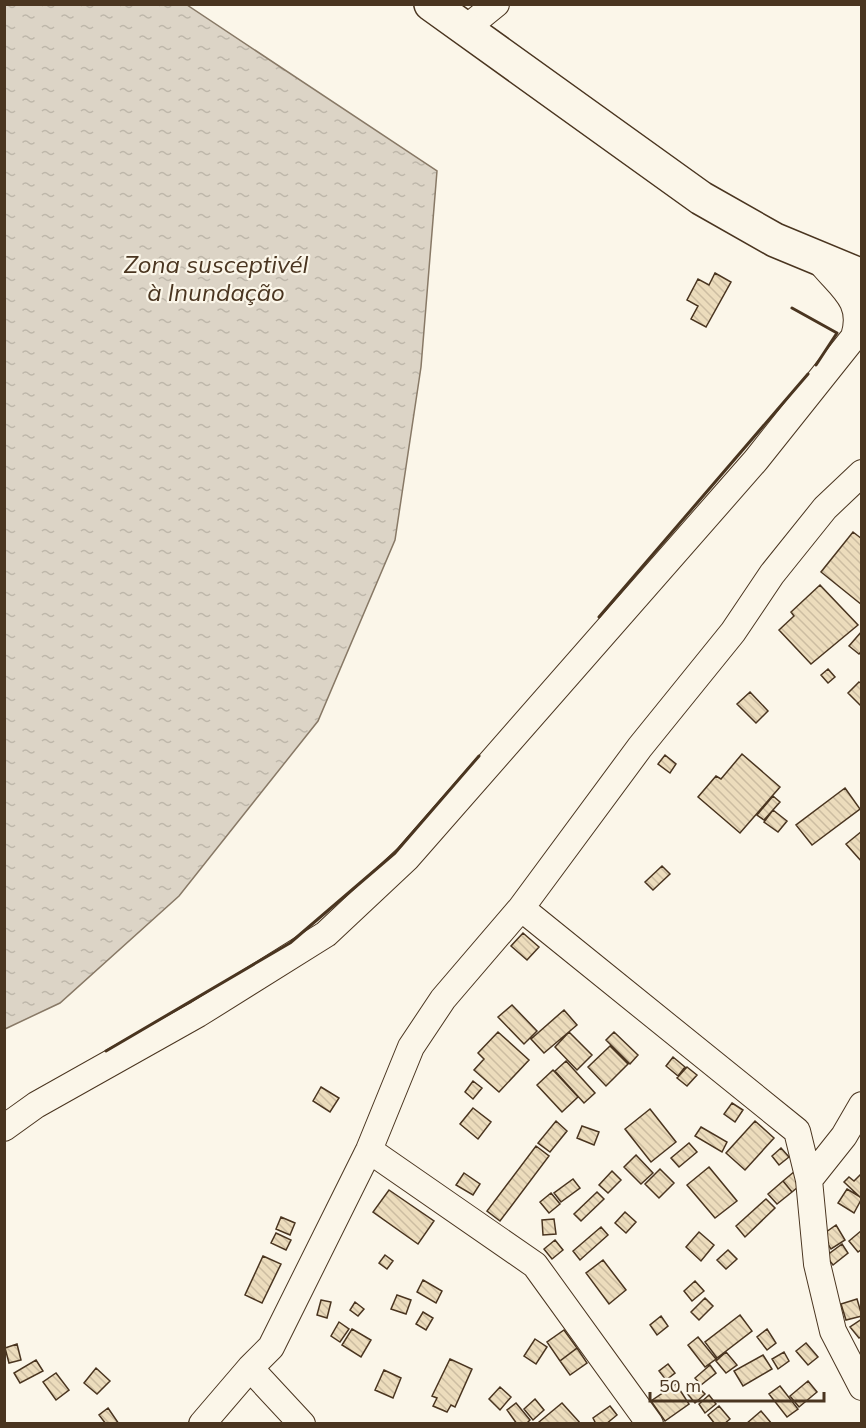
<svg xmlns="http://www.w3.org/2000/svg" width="866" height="1428" font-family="Mulish,sans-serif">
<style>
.water{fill:url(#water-ripples);stroke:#887966;stroke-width:1.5}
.building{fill:url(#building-back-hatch);stroke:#4a3520;stroke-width:1.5}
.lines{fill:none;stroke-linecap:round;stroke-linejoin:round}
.minor-casing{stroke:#4a3520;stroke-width:28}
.major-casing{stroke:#4a3520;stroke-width:36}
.minor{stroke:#fbf6e9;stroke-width:26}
.major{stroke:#fbf6e9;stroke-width:33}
.wall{stroke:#4a3520;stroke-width:3}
.labels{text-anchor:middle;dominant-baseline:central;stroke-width:4.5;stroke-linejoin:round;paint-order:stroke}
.water-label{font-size:24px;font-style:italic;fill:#4a3520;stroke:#fbf6e9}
</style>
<defs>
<pattern id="water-ripples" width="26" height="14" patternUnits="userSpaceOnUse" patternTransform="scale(1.5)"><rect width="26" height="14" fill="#dcd4c6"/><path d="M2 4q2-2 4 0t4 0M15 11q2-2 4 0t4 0" fill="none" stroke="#beb7aa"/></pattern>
<pattern id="building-back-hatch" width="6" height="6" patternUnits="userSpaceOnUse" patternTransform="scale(1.5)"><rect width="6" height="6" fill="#ecdcbc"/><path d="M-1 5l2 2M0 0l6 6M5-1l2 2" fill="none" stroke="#ccbda1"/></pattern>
</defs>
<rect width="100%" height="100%" fill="#fbf6e9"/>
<path class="water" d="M4,5h183l250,166 -16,196 -26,173 -77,181 -139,175 -119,107 -55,26z"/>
<path class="building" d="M715,273l16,9 -25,45 -15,-8 7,-13 -11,-6 11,-21 11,6z
M853,532l9,7v66l-41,-33z
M820,585l38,40 -47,39 -32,-34 15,-14 -3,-4z
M862,631v20l-3,3 -10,-8z
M828,669l7,8 -7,6 -7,-8z
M859,682l3,2v23l-14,-14z
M750,692l18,19 -12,12 -19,-19z
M742,754l38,33 -40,46 -42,-36 18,-21 5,3z
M665,755l11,9 -6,9 -12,-9z
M845,788l15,21 -48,36 -16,-20z
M773,796l7,6 -16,18 -7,-5z
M773,810l14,11 -9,11 -14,-10z
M862,831v31l-16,-18z
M662,866l8,8 -17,16 -8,-8z
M523,933l16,14 -12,13 -16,-14z
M512,1005l25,26 -13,13 -26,-27z
M564,1010l13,15 -33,28 -13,-14z
M498,1032l31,28 -30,32 -25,-22 10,-11 -6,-6z
M569,1032l23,23 -15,15 -22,-23z
M614,1032l24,23 -8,9 -24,-24z
M610,1046l18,18 -22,22 -18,-19z
M673,1057l12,10 -7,9 -12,-10z
M566,1061l29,32 -11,10 -29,-32z
M687,1067l10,8 -10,11 -10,-8z
M553,1070l25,27 -16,15 -25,-27z
M473,1081l9,7 -9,11 -8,-7z
M321,1087l18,11 -9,14 -17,-11z
M732,1103l11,7 -8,12 -11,-8z
M473,1108l18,14 -13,17 -18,-15z
M650,1109l26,33 -25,20 -26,-33z
M556,1121l11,10 -17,21 -12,-9z
M755,1121l19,17 -29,32 -19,-17z
M582,1126l17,6 -5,13 -17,-7z
M701,1127l26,15 -5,10 -27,-16z
M689,1143l8,9 -18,15 -8,-9z
M536,1146l13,10 -49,65 -13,-10z
M781,1148l8,9 -10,8 -7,-9z
M636,1155l17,18 -12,11 -17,-17z
M709,1167l28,34 -22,17 -28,-33z
M660,1169l14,14 -15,15 -14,-14z
M612,1171l9,9 -13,13 -9,-8z
M795,1171l9,11 -12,10 -9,-11z
M464,1173l16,11 -7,11 -17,-10z
M862,1173v23l-2,1 -16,-15 5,-5 5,4z
M573,1179l7,9 -19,14 -7,-9z
M783,1181l9,11 -15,12 -9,-10z
M847,1189l15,9 -8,15 -16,-10z
M389,1190l45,31 -16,23 -45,-32z
M597,1192l7,7 -23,22 -7,-7z
M551,1193l9,11 -11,9 -9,-11z
M766,1199l9,9 -30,29 -9,-11z
M625,1212l11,10 -10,11 -11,-10z
M281,1217l14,6 -5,12 -14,-6z
M554,1219l2,15 -13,1 -1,-15z
M836,1225l9,15 -14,9 -9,-14z
M601,1227l7,8 -28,25 -7,-9z
M862,1230v19l-4,3 -9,-11z
M699,1232l15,13 -13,16 -15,-14z
M276,1233l15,7 -5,10 -15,-7z
M555,1240l8,10 -11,9 -8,-10z
M842,1244l6,9 -15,12 -7,-9z
M728,1250l9,9 -11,10 -9,-9z
M385,1255l8,6 -6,8 -8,-6z
M263,1256l18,8 -19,39 -17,-8z
M603,1260l23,30 -17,14 -23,-31z
M423,1280l19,11 -6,12 -19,-11z
M695,1281l9,10 -12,10 -8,-10z
M397,1295l14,5 -5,14 -15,-5z
M705,1298l8,8 -14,14 -8,-8z
M857,1299l5,17 -16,4 -5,-16z
M321,1300l10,2 -4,16 -10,-3z
M355,1302l9,7 -6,7 -8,-6z
M423,1312l10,6 -7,12 -10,-6z
M740,1315l12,16 -35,27 -12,-16z
M661,1316l7,10 -11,9 -7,-10z
M862,1319v17l-3,2 -9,-11z
M339,1322l10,7 -9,13 -9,-6z
M352,1329l19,11 -10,17 -19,-12z
M767,1329l9,14 -9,7 -10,-13z
M564,1330l13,18 -17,13 -13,-19z
M698,1337l18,22 -11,8 -17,-22z
M535,1339l12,8 -11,17 -12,-8z
M806,1343l12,14 -10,8 -12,-14z
M17,1344l4,16 -12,3 -4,-15z
M577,1348l10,15 -17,12 -10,-14z
M726,1352l11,13 -11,8 -10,-12z
M784,1352l5,9 -11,8 -6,-10z
M763,1355l9,14 -29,17 -9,-15z
M450,1359l22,10 -17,38 -4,-2 -4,7 -14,-6 4,-8 -5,-2z
M36,1360l7,11 -23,12 -6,-10z
M668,1364l7,9 -9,7 -7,-9z
M710,1365l6,8 -15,12 -6,-7z
M96,1368l14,13 -13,13 -13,-11z
M384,1370l17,8 -8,20 -18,-8z
M56,1373l13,17 -13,10 -13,-18z
M808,1381l9,11 -18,15 -9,-11z
M676,1384l13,20 -24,17 -14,-20z
M695,1384l10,10 -10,9 -9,-11z
M780,1386l18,23 -11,8 -18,-23z
M500,1387l11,10 -11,13 -11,-11z
M709,1395l7,9 -11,9 -6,-9z
M535,1399l9,11 -11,10 -9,-11z
M516,1403l14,17 -4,4h-9l-10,-14z
M562,1403l19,21h-40l-2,-2z
M610,1406l7,9 -11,9h-10l-3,-6z
M719,1406l11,13 -6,5h-9l-7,-9z
M108,1408l11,16h-13l-7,-9z
M761,1411l11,13h-26z"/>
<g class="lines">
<defs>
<path id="minor" d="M464,30l32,-26
M521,908l276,223 12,49 8,84 16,67 29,56
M4,1128l32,-23 162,-91 128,-80 81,-76 349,-398 98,-123c12,-38 -16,-51 -36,-78
M369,1150l166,115 115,159
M809,1180l35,-44 18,-31
M250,1368l52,56
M202,1424l48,-56 21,-21 98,-197 42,-103 32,-48 78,-91 119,-161 93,-115 39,-58 53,-66 37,-35"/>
<path id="major" d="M431,4l270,194 74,42 87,36"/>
</defs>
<use href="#minor" class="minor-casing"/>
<use href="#major" class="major-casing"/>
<use href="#minor" class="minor"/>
<use href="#major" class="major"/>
<path class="wall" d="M792,308l45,25 -21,32
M599,617l209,-243
M106,1051l184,-108 105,-90 84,-97"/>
</g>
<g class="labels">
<g class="water-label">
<text x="216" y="264">Zona susceptivél<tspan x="216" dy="28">à Inundação</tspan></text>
</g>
</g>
<rect width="866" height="1428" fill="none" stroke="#4a3520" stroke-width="12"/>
<path d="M650 1392v9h174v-9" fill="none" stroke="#4a3520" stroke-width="3"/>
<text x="659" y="1392" font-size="18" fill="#4a3520" stroke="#fbf6e9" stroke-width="4.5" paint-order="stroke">50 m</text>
</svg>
